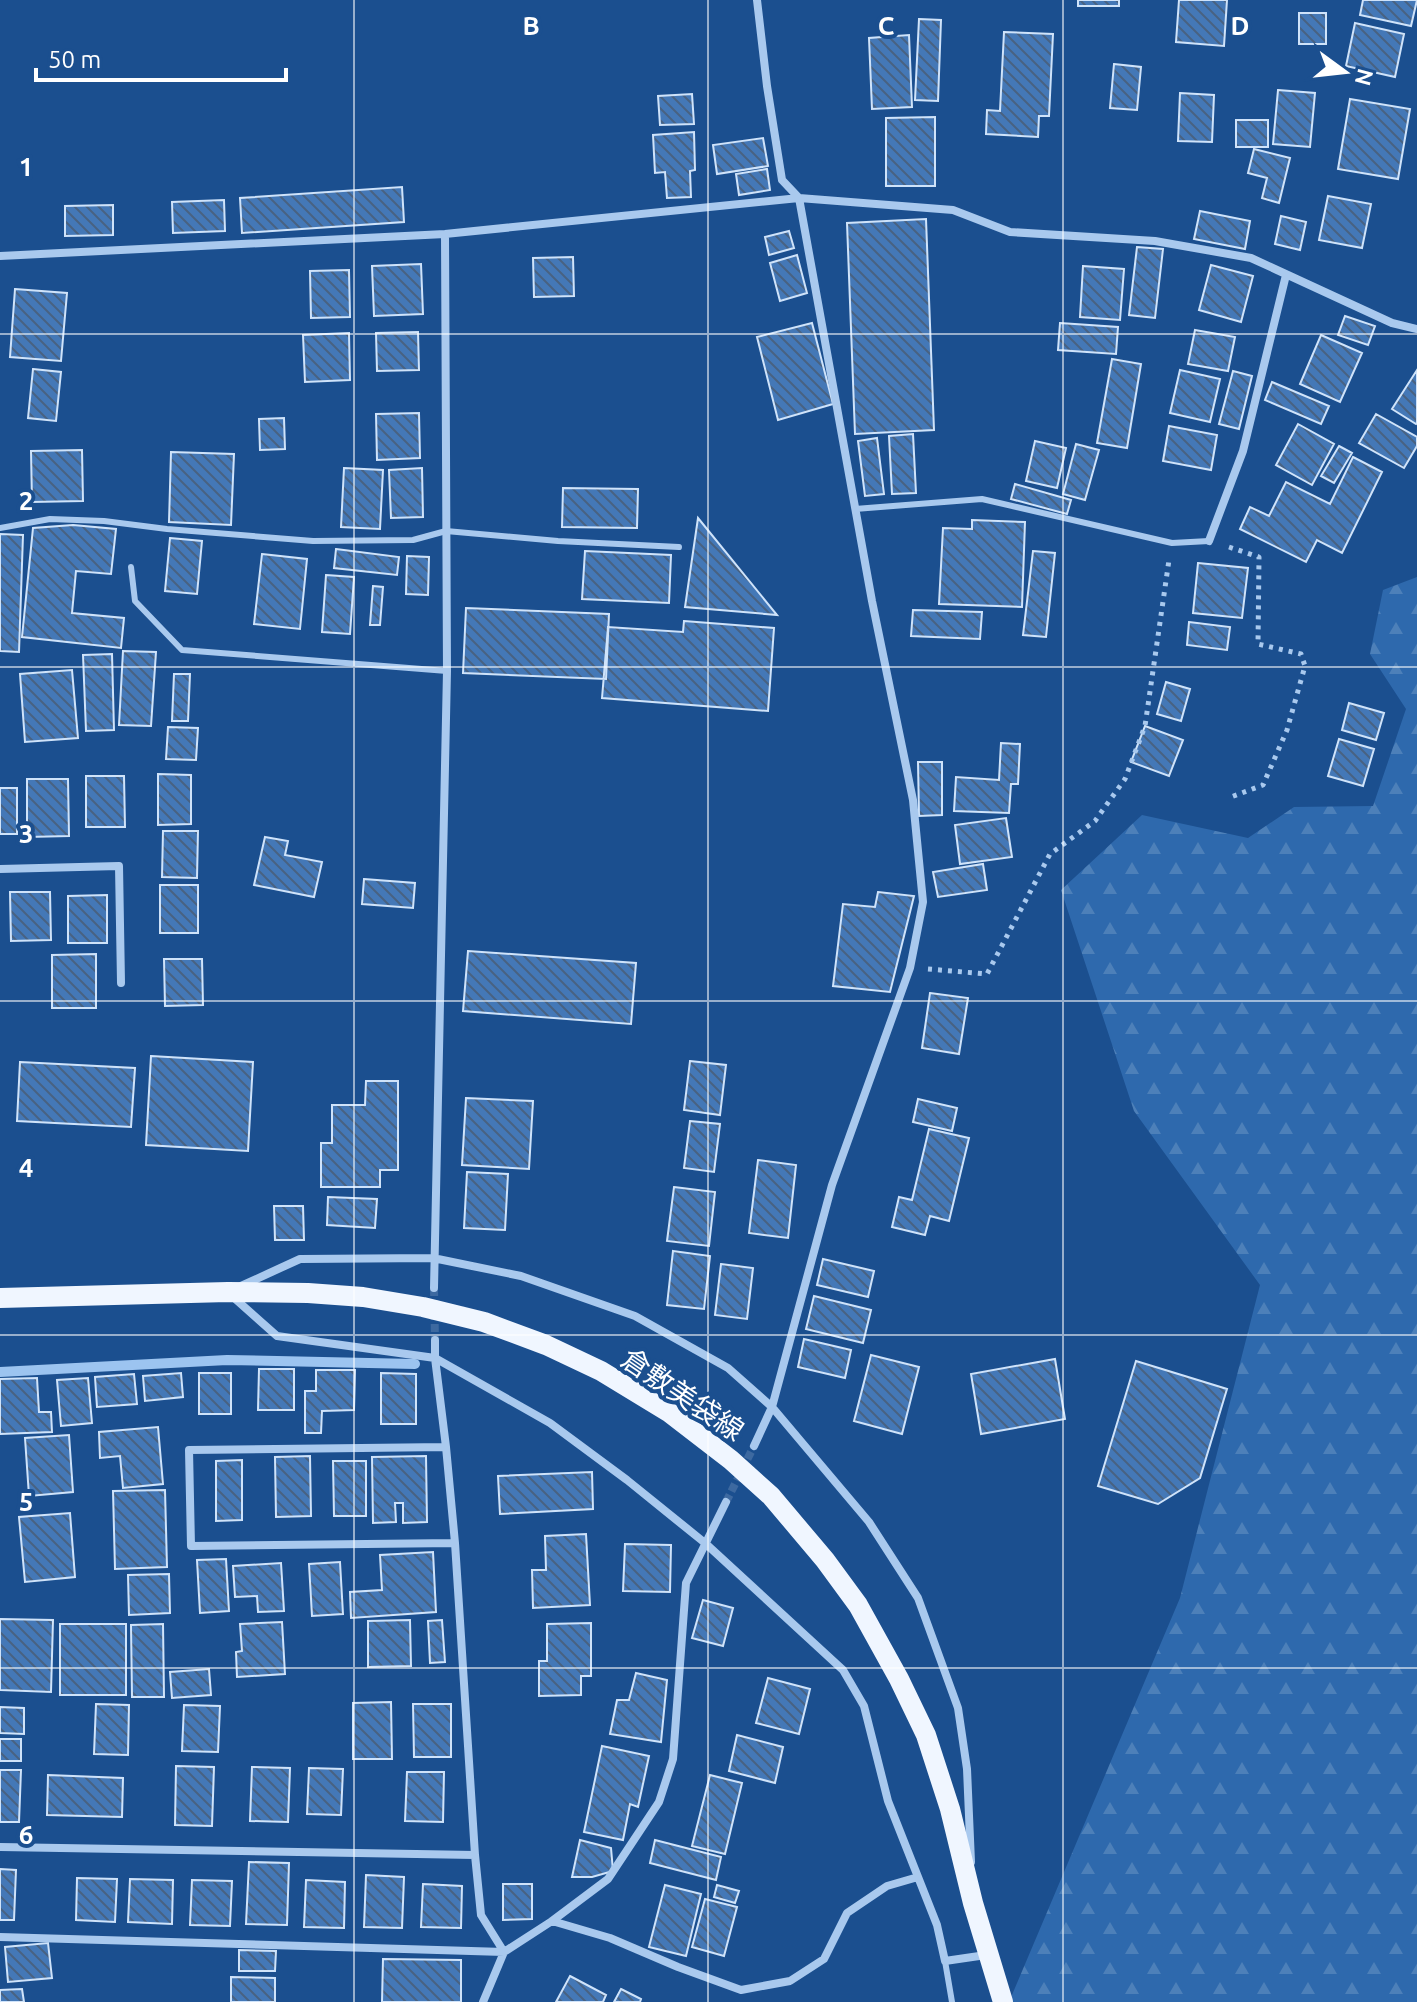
<svg xmlns="http://www.w3.org/2000/svg" width="1417" height="2002" font-family="Ubuntu,'Noto Sans JP',sans-serif">
<style>
.forest{fill:url(#forest-firs)}
.lines{fill:none;stroke-linecap:round;stroke-linejoin:round}
.stream{stroke:#9cc4f0;stroke-width:10}
.building{fill:url(#building-back-hatch);stroke:#cfe3fa;stroke-width:2}
.minor-tunnel{stroke:#3d69a0;stroke-width:8;stroke-dasharray:8 4;stroke-linecap:butt}
.path{stroke:#a9c9ee;stroke-width:5;stroke-dasharray:4 6;stroke-linecap:butt}
.service{stroke:#a9c9ee;stroke-width:6}
.minor{stroke:#a9c9ee;stroke-width:8}
.primary{stroke:#f0f6ff;stroke-width:20}
.grid{fill:none;stroke:#fff;stroke-width:2;stroke-opacity:0.55}
.labels{text-anchor:middle;dominant-baseline:central;stroke-width:8;stroke-linejoin:round;paint-order:stroke}
.street-label{font-size:28px;fill:#fff;stroke:#1b4f8f}
.grid-label{font-size:26px;text-anchor:middle;font-weight:bold;fill:#fff;stroke:#1b4f8f;stroke-width:8;stroke-linejoin:round;paint-order:stroke}
</style>
<defs>
<pattern id="forest-firs" width="22" height="20" patternUnits="userSpaceOnUse" patternTransform="scale(2)"><rect width="22" height="20" fill="#2e69ad"/><path d="M5 1l3.5 6h-7zM16 11l3.5 6h-7z" fill="#4d80b9"/></pattern>
<pattern id="building-back-hatch" width="6" height="6" patternUnits="userSpaceOnUse" patternTransform="scale(2)"><rect width="6" height="6" fill="#4478b7"/><path d="M-1 5l2 2M0 0l6 6M5-1l2 2" fill="none" stroke="#486282"/></pattern>
</defs>
<rect width="100%" height="100%" fill="#1b4f8f"/>
<path class="forest" d="M1417,577v1425h-408l171,-404 80,-313 -126,-174 -73,-221 81,-75 106,23 46,-31 79,-1 33,-97 -36,-55 13,-64z"/>
<g class="lines">
<path class="stream" d="M0,1372l227,-12 188,4"/>
</g>
<path class="building" d="M1078,0h41v6h-41z
M1179,0h48l-3,46 -48,-4z
M1363,0h54l-6,26 -51,-11z
M1299,13h27v31h-27z
M919,19l22,1 -3,81 -23,-1z
M1355,23l49,11 -9,43 -49,-11z
M1004,32l49,2 -4,82h-10l-1,21 -52,-3 1,-24 13,1z
M909,35l3,72 -40,2 -3,-71z
M1114,64l27,3 -4,43 -27,-2z
M1278,90l37,3 -5,54 -37,-3z
M1180,93l34,2 -2,47 -34,-1z
M692,94l2,30 -34,1 -2,-29z
M1350,99l60,10 -12,70 -60,-10z
M935,117v69h-49v-68z
M1236,120h32v27h-32z
M694,132l1,38 -5,1 1,26 -24,1 -2,-26 -10,1 -2,-38z
M763,138l5,28 -51,8 -4,-29z
M1254,149l36,9 -11,45 -17,-5 5,-20 -19,-5z
M767,169l3,21 -31,5 -3,-21z
M402,187l2,35 -162,11 -2,-35z
M1328,196l43,8 -9,44 -43,-8z
M224,200l1,31 -52,2 -1,-31z
M113,205v30l-48,1v-30z
M1200,211l50,10 -5,28 -51,-10z
M1281,216l25,6 -6,28 -25,-6z
M926,219l8,211 -79,4 -8,-211z
M789,231l5,17 -25,7 -4,-18z
M1137,247l26,2 -8,69 -26,-3z
M797,255l10,38 -27,8 -10,-38z
M573,257l1,39 -40,1 -1,-39z
M421,264l2,50 -49,2 -2,-50z
M1211,265l42,11 -12,46 -42,-12z
M1083,266l41,3 -4,51 -40,-3z
M349,270l1,47 -39,1 -1,-47z
M15,289l52,4 -6,68 -51,-4z
M1345,316l30,10 -7,19 -30,-10z
M812,323l21,81 -55,16 -21,-83z
M1060,323l58,4 -2,27 -58,-4z
M1195,330l40,7 -7,34 -40,-7z
M418,332l1,38 -42,1 -1,-38z
M349,333l1,47 -45,2 -2,-47z
M1321,335l41,18 -22,49 -40,-18z
M1112,359l29,5 -14,84 -30,-5z
M33,369l28,3 -5,49 -28,-3z
M1180,370l40,9 -10,43 -40,-9z
M1417,370v53l-1,1 -24,-15z
M1233,371l19,5 -13,53 -20,-5z
M1272,382l57,24 -8,18 -56,-24z
M419,413l1,45 -43,2 -1,-46z
M1376,414l41,23v9l-13,22 -45,-25z
M284,418l1,31 -25,1 -1,-31z
M1298,424l36,20 -22,41 -36,-20z
M1169,426l48,9 -6,35 -48,-9z
M913,434l3,59 -24,1 -3,-58z
M877,438l7,56 -19,2 -7,-55z
M1035,441l31,7 -9,40 -31,-7z
M1076,444l23,6 -14,50 -22,-6z
M1339,446l13,7 -18,30 -13,-7z
M82,450l1,51 -51,1 -1,-51z
M171,452l63,2 -3,71 -62,-3z
M1353,457l29,15 -40,81 -25,-13 -11,22 -66,-33 10,-22 19,9 17,-34 44,22z
M344,468l39,2 -3,59 -39,-2z
M422,468l1,49 -32,1 -2,-48z
M1015,484l56,16 -4,14 -56,-15z
M563,488l75,1 -1,39 -75,-1z
M698,518l79,97 -92,-8z
M972,520l53,2 -3,85 -83,-3 4,-76 29,1z
M73,525l43,4 -5,45 -35,-3 -4,42 52,5 -3,30 -99,-11 11,-109z
M0,534l23,1 -4,117 -19,-1z
M170,538l32,3 -5,53 -32,-3z
M336,549l63,8 -2,18 -63,-7z
M585,551l86,4 -2,48 -87,-4z
M1033,551l22,2 -9,84 -23,-2z
M262,554l45,5 -7,70 -46,-5z
M407,556l22,1 -1,38 -22,-1z
M1198,563l50,5 -6,50 -49,-5z
M326,575l28,2 -4,57 -28,-2z
M373,586l10,1 -3,38h-10z
M466,608l143,6 -3,65 -143,-6z
M913,610l69,2 -2,27 -69,-3z
M684,621l90,7 -6,83 -166,-13 6,-71 75,5z
M1189,622l41,5 -3,23 -40,-5z
M123,651l33,1 -5,74 -32,-1z
M112,654l2,76 -28,1 -3,-76z
M72,670l6,68 -53,4 -5,-68z
M174,674h16l-2,47h-16z
M1166,682l24,7 -9,32 -24,-7z
M1349,703l35,10 -8,27 -34,-10z
M1145,726l38,14 -14,36 -38,-14z
M168,727l30,1 -2,32 -30,-1z
M1339,739l35,10 -11,37 -35,-10z
M1001,743l19,1 -2,40h-7l-2,29 -55,-2 2,-34 43,3z
M918,762h24v53l-23,1z
M158,774l33,1v49l-33,1z
M86,776h38l1,51h-39z
M27,779h41l1,57 -42,1z
M0,788h17v46h-17z
M1006,818l6,39 -52,7 -5,-39z
M163,831h35l-1,47 -35,-1z
M265,837l23,4 -3,14 37,7 -8,35 -60,-12z
M983,864l4,26 -49,7 -5,-25z
M364,879l51,4 -2,25 -51,-4z
M160,885h38v48h-38z
M10,892h40l1,48 -40,1z
M878,892l36,4 -24,96 -57,-6 10,-82 32,3z
M107,895v48h-39v-47z
M468,951l168,12 -5,61 -168,-13z
M96,954v54h-44v-53z
M164,959h38l1,46 -38,1z
M930,993l38,5 -9,56 -37,-6z
M151,1056l102,6 -5,89 -102,-6z
M690,1061l36,4 -6,50 -36,-5z
M20,1062l115,6 -4,59 -114,-6z
M366,1081h32v89h-18v17h-59v-44h11v-38h33z
M466,1098l67,3 -4,68 -67,-4z
M918,1099l39,9 -5,23 -39,-9z
M690,1121l30,3 -6,48 -30,-4z
M929,1129l40,9 -20,83 -19,-5 -5,19 -33,-8 7,-30 13,3z
M758,1160l38,5 -8,73 -39,-5z
M467,1172l41,2 -3,56 -41,-2z
M674,1187l41,5 -6,54 -42,-5z
M328,1197l49,2 -2,29 -48,-3z
M274,1206h29l1,34h-29z
M673,1251l37,5 -6,53 -37,-4z
M823,1259l51,12 -6,26 -51,-12z
M721,1264l32,4 -6,51 -32,-4z
M814,1296l57,14 -8,33 -57,-14z
M804,1339l47,11 -6,28 -47,-11z
M871,1355l48,12 -17,67 -48,-13z
M1055,1359l10,60 -84,15 -10,-60z
M1136,1361l91,28 -27,89 -42,26 -60,-18z
M259,1369h35v41h-36z
M316,1370h39l-1,40 -32,1 -1,22h-16v-42h11z
M181,1373l2,24 -38,4 -2,-25z
M199,1373h32v41h-32z
M381,1373l35,1v50h-35z
M134,1374l3,30 -40,3 -2,-30z
M37,1378l2,34h12l1,20 -52,2v-55z
M88,1378l4,45 -31,3 -4,-46z
M158,1427l5,57 -40,4 -3,-32 -20,2 -1,-26z
M69,1435l4,57 -44,4 -4,-58z
M310,1456l1,60 -35,1 -1,-60z
M426,1456l1,66 -24,1v-20h-8l1,19 -23,1 -1,-66z
M242,1460v60l-26,1v-60z
M333,1461h33v55h-32z
M592,1472l1,37 -93,5 -2,-38z
M165,1490l2,77 -52,2 -2,-78z
M70,1513l5,64 -50,5 -6,-65z
M586,1534l4,71 -57,3 -1,-38h14l-1,-34z
M625,1544l46,1 -1,47 -47,-1z
M433,1552l3,60 -85,6 -1,-26 32,-2 -2,-35z
M226,1559l3,52 -29,2 -3,-53z
M340,1562l3,52 -31,2 -3,-52z
M281,1563l3,48 -26,1 -1,-16 -22,1 -2,-31z
M169,1574l1,39 -41,2 -1,-40z
M703,1600l30,8 -10,38 -31,-8z
M0,1619l53,1 -2,72 -51,-2z
M410,1620l1,46 -43,1v-46z
M442,1620l3,42 -15,1 -2,-42z
M282,1622l3,52 -48,3 -1,-25 6,-1 -2,-27z
M591,1623v53h-10v19l-42,1v-35h8v-37z
M60,1624h66v71h-66z
M163,1624l1,73h-32l-1,-72z
M209,1669l2,26 -39,3 -2,-26z
M636,1673l31,7 -6,62 -51,-8 7,-34h12z
M768,1678l42,11 -11,45 -43,-11z
M391,1702l1,57h-39v-56z
M96,1704l33,1 -1,50 -34,-1z
M413,1704h38v53h-37z
M184,1705l36,1 -2,46 -36,-1z
M0,1707l24,1v26l-24,-1z
M737,1735l46,12 -8,36 -46,-12z
M0,1739h21v22h-21z
M602,1746l47,10 -11,51 -8,-3 -7,36 -39,-8z
M176,1766l38,1 -2,59 -37,-1z
M252,1767l38,1 -2,54 -38,-1z
M309,1768l34,1 -2,46 -34,-1z
M0,1770h21l-2,52h-19z
M407,1772h37l-1,50 -38,-1z
M48,1775l75,3 -1,39 -75,-2z
M710,1775l32,8 -17,71 -33,-8z
M580,1840l31,8 2,23 -21,6h-20z
M655,1840l66,17 -5,23 -66,-17z
M249,1862l40,1 -2,62 -41,-1z
M0,1869l16,1 -2,50h-14z
M366,1875l38,2 -2,51 -38,-1z
M77,1878l40,1 -2,43 -39,-2z
M130,1879l43,1 -1,44 -44,-2z
M192,1880l40,1 -2,45 -40,-1z
M306,1880l39,2 -1,46 -40,-1z
M423,1884l39,2 -1,42 -40,-1z
M503,1884h29v35l-29,1z
M665,1885l36,9 -15,62 -37,-9z
M717,1885l22,6 -4,12 -21,-6z
M705,1899l32,8 -13,49 -32,-9z
M48,1943l4,35 -44,4 -3,-35z
M239,1950l37,1 -1,20h-36z
M383,1959l78,1v42h-79z
M570,1976l36,19 -3,7h-47z
M231,1977l44,1v24h-44z
M22,1989l2,13h-24v-12z
M621,1989l20,10 -1,3h-26z"/>
<g class="lines">
<path class="minor-tunnel" d="M434,1288l1,52
M726,1502l28,-56"/>
<path class="path" d="M1229,547l30,10 -1,87 43,10 4,12 -18,64 -24,55 -32,12
M928,969l59,5 63,-120 45,-33 30,-42 20,-53 24,-166"/>
<path class="service" d="M855,509l127,-10 190,44 37,-2
M0,528l50,-9 54,2 63,8 146,12 100,-1 33,-9 112,10 121,6
M131,567l4,34 47,49 265,21
M945,1961l7,41"/>
<path class="minor" d="M0,256l445,-22 354,-36 154,12 57,22 145,9 96,17 141,65 25,6
M1209,541l34,-90 43,-176
M0,869l119,-3 2,117
M241,1286l59,-27 133,-1 88,18 114,40 93,52 44,39 97,115 49,76 40,110 9,61 4,93
M434,1288l13,-617 -2,-437
M232,1296l45,40 158,22 115,65 77,57 78,63 138,127 21,36 24,95 49,124 8,36 41,-6
M435,1340v18l11,89 9,96 20,312 6,60 23,37
M754,1446l18,-39 60,-222 78,-217 13,-66 -10,-102 -41,-199 -73,-403 -17,-18 -15,-94 -10,-86
M446,1447l-257,3 2,96 264,-3
M0,1847l475,8
M552,1921l58,17 68,29 63,23 49,-9 34,-22 23,-46 40,-27 31,-9
M0,1937l504,15 48,-31 56,-42 51,-77 14,-43 13,-176 40,-81
M483,2002l21,-50"/>
<path class="primary" d="M0,1298l228,-6 80,1 55,4 60,10 61,15 62,23 55,26 69,42 61,47 40,36 54,64 33,45 41,74 27,56 24,74 23,94 30,99"/>
</g>
<path class="grid" d="M354,0v2002M708,0v2002M1063,0v2002M0,334h1417M0,667h1417M0,1001h1417M0,1335h1417M0,1668h1417"/>
<g class="labels">
<g class="street-label">
<text transform="translate(683 1394) rotate(34)">倉敷美袋線</text>
</g>
</g>
<g class="grid-label">
<text x="531" y="35">B</text>
<text x="886" y="35">C</text>
<text x="1240" y="35">D</text>
<text x="26" y="176">1</text>
<text x="26" y="510">2</text>
<text x="26" y="843">3</text>
<text x="26" y="1177">4</text>
<text x="26" y="1511">5</text>
<text x="26" y="1844">6</text>
</g>
<g transform="translate(1345 72) rotate(105)" stroke="#1b4f8f" stroke-width="6" paint-order="stroke">
<path d="M0-6L14 30L0 20L-14 30Z" fill="#ffffff"/>
<text y="-12" font-size="22" font-weight="bold" text-anchor="middle" fill="#ffffff">N</text>
</g>
<path d="M36 68v12h250v-12" fill="none" stroke="#ffffff" stroke-width="4"/>
<text x="48" y="68" font-size="24" fill="#ffffff" stroke="#1b4f8f" stroke-width="6" paint-order="stroke">50 m</text>
</svg>
